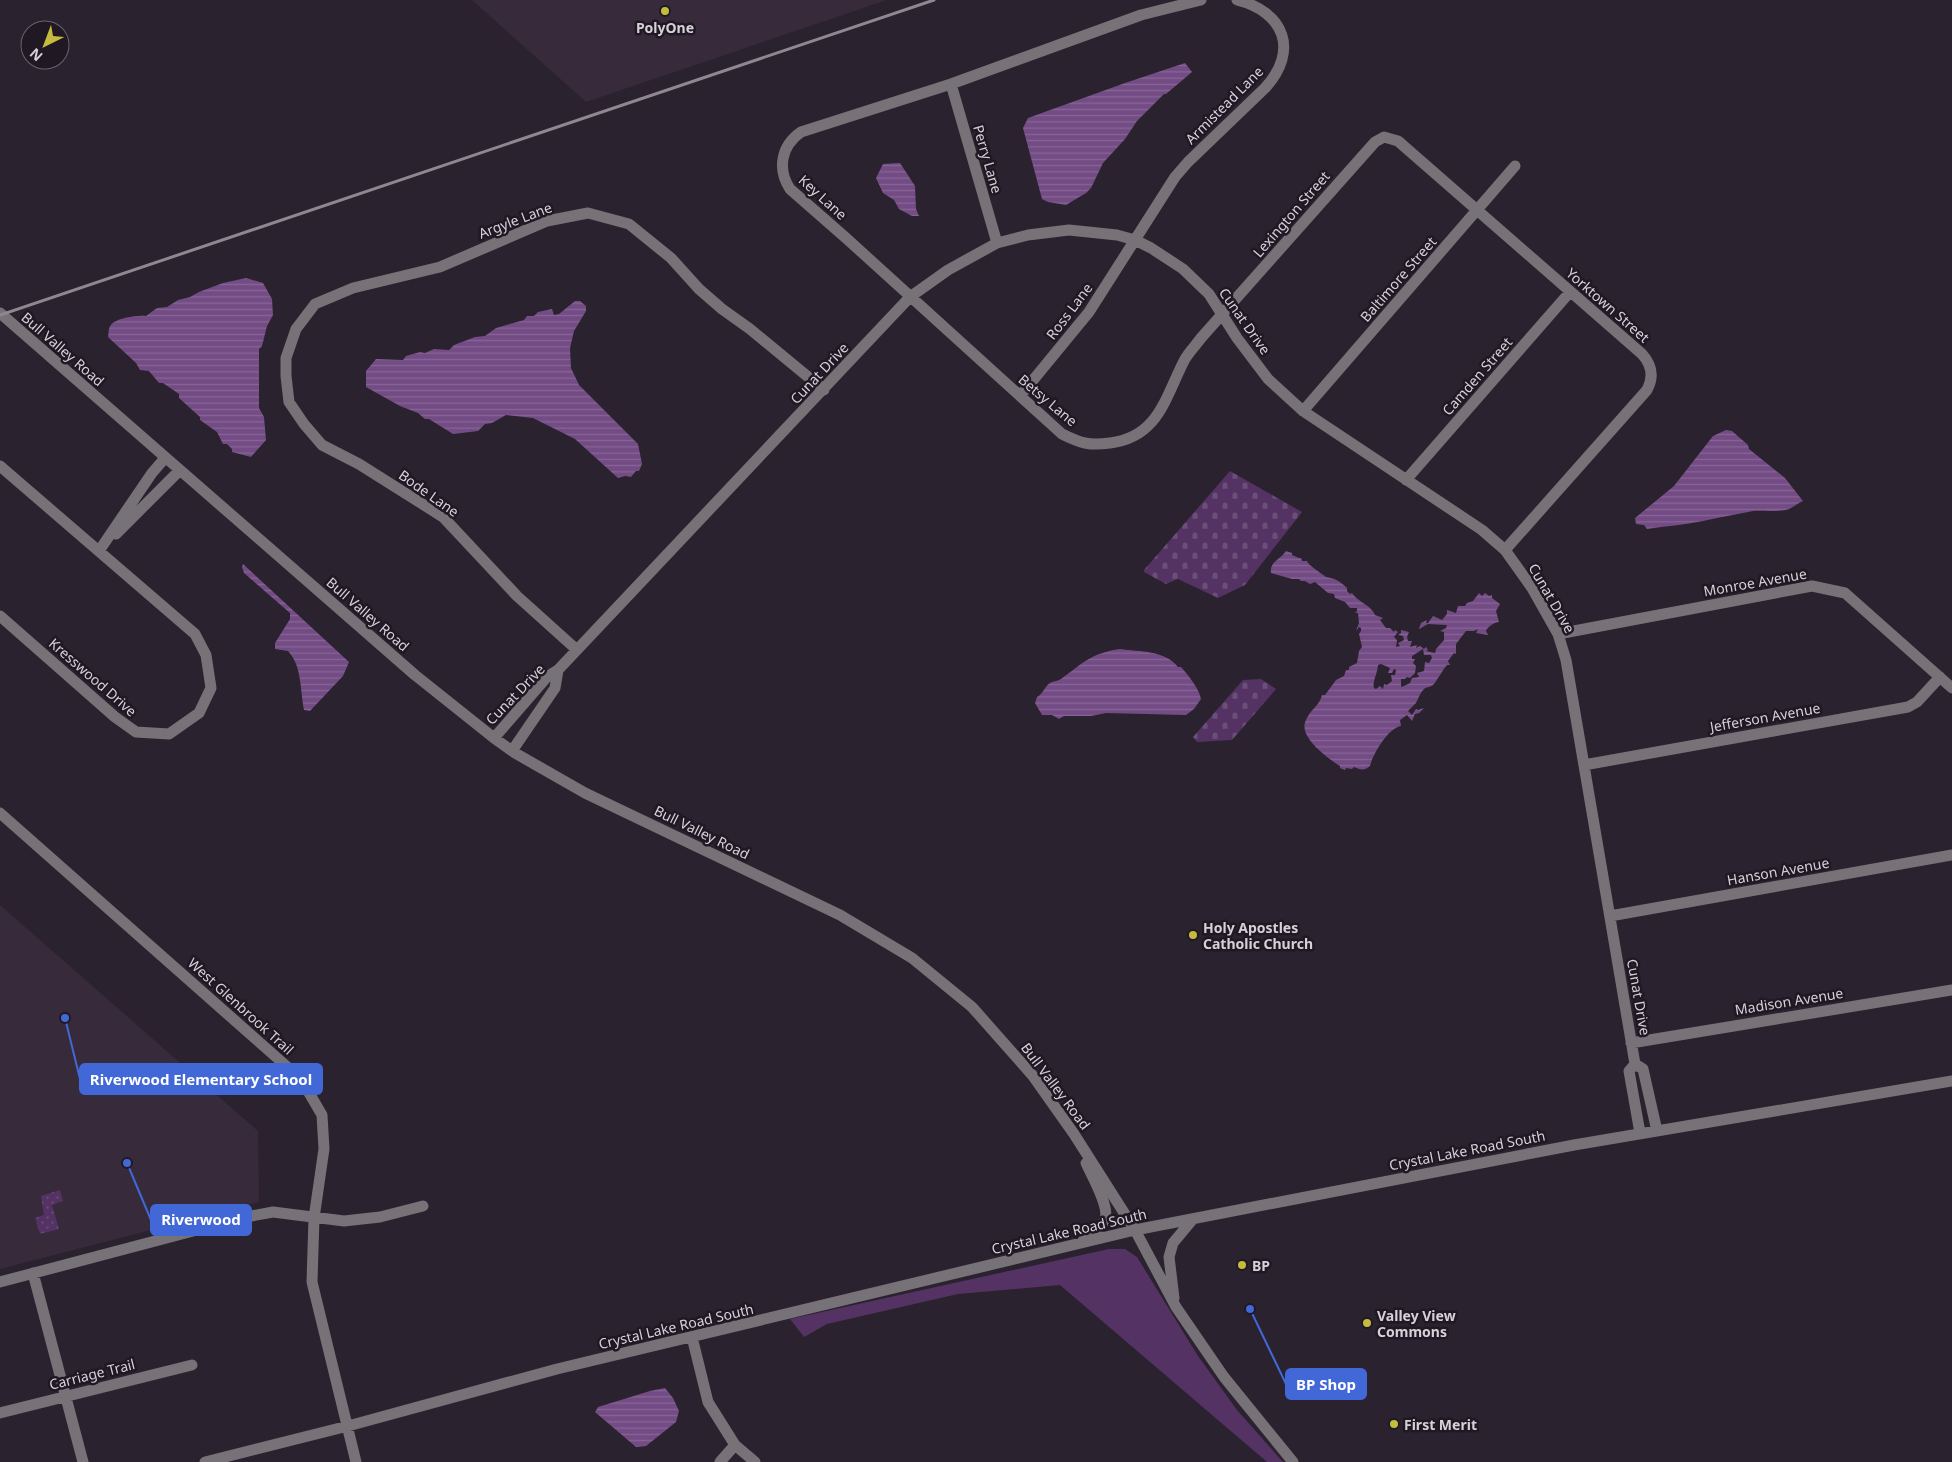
<svg xmlns="http://www.w3.org/2000/svg" width="1952" height="1462" font-family="'Noto Sans',sans-serif">
<style>
.built{fill:#362a3b}
.grass{fill:#543263}
.cemetery{fill:url(#cemetery-stones)}
.park{fill:url(#park-dots)}
.water{fill:url(#water-rules);fill-rule:evenodd}
.lines{fill:none;stroke-linecap:round;stroke-linejoin:round}
.minor{stroke:#767278;stroke-width:11}
.rail{stroke:#8e8891;stroke-width:3}
.poi-dot{fill:#c5bc3d;stroke:#201924;stroke-width:2}
.labels{text-anchor:middle;dominant-baseline:central;stroke-width:5;stroke-linejoin:round;paint-order:stroke}
.poi-label{font-size:14px;font-weight:bold;fill:#d6d1d9;stroke:#201924;text-anchor:start}
.street-label{font-size:14px;fill:#d6d1d9;stroke:#201924}
.leader{fill:none;stroke:#4268d8;stroke-width:2}
.callout-dot{fill:#4268d8;stroke:#201924;stroke-width:2}
.callout{fill:#4268d8;stroke:#4268d8;stroke-width:2}
.callout-label{font-size:15px;text-anchor:middle;font-weight:bold;fill:#fff}
</style>
<defs>
<pattern id="cemetery-stones" width="16" height="16" patternUnits="userSpaceOnUse" patternTransform="scale(1.25)"><rect width="16" height="16" fill="#543263"/><path d="M2 7V4a2 2 0 0 1 4 0v3zM10 15v-3a2 2 0 0 1 4 0v3z" fill="#6c4f79"/></pattern>
<pattern id="park-dots" width="8" height="8" patternUnits="userSpaceOnUse" patternTransform="scale(1.25)"><rect width="8" height="8" fill="#543263"/><path d="M2 2h.1M6 6h.1" fill="none" stroke="#6c4f79" stroke-width="1.8" stroke-linecap="round"/></pattern>
<pattern id="water-rules" width="6" height="5" patternUnits="userSpaceOnUse" patternTransform="scale(1.25)"><rect width="6" height="5" fill="#744c85"/><path d="M0 2.5h6" fill="none" stroke="#876596"/></pattern>
</defs>
<rect width="100%" height="100%" fill="#2a222e"/>
<path class="built" d="M472,0h415l-301,102z
M0,905l258,226 1,71 -259,67z"/>
<path class="grass" d="M1109,1249h16l12,8 61,99 39,54 46,52h-16l-207,-177 -102,9 -131,30 -23,13 -14,-18z"/>
<path class="cemetery" d="M1230,471l72,41 -57,73 -27,13 -40,-19 -12,5 -22,-12v-2z
M1261,679l15,10 -44,51 -35,2 -4,-5 50,-57z"/>
<path class="park" d="M60,1190l3,11 -11,4 7,24 -19,5 -5,-16 9,-3 -3,-19z"/>
<path class="water" d="M1185,63l7,9 -26,22h-2l-27,27 -12,18 -22,24 -12,25 -5,5 -20,12 -18,-3 -6,-3 -19,-71 5,-10 97,-35z
M900,163l15,23 1,23 3,7h-7l-13,-7 -5,-9 -11,-7 -7,-15 7,-14z
M246,278l17,5 9,16 1,16 -6,11 -5,20 -3,3v59l5,9 2,23 -15,17 -19,-5v-3l-5,-5h-4l-6,-12 -17,-12v-3l-21,-19v-4l-16,-11h-4l-10,-12 -9,-1 -4,-7 -28,-26c1,-4 0,-9 3,-12 5,-7 27,-10 35,-9l11,-8 10,-1 11,-7 12,-3 9,-5 24,-9z
M575,301h5l6,5v5l-12,20 -4,17 1,20 8,17 59,59 4,20 -3,7h-3l-5,6 -6,-1 -7,2 -43,-39 -42,-21 -27,-3 -14,8 -7,1 -7,7 -25,3 -24,-15h-4l-7,-6 -18,-7 -34,-19v-16l10,-12 27,1 3,-4 14,-4 5,1 9,-4 15,1 5,-5 21,-8 10,-1 11,-8 28,-8 3,-4h7l4,-4 14,-3 2,6 5,-1z
M1726,430l6,1 16,14 1,4 36,29 18,23c-5,2 -8,5 -12,7 -8,5 -29,2 -38,3 -16,3 -35,7 -50,10 -19,4 -37,5 -56,8l-3,-4 -8,-1 -1,-6 39,-32 39,-50z
M1286,551l6,2v2l7,3h2l1,3h5c1,4 14,12 19,16 8,1 14,4 21,11v3l3,3 2,-1c7,10 19,12 23,22l8,3 -3,2 6,8h4l4,4 1,-2 3,2 -4,5 3,3 -1,7 4,-1 -2,-3 6,-3 -1,-4 -5,-1 3,-2v-3l8,2 -2,5 1,4h4l-2,6 7,-2 -1,3 4,-2 4,3 2,-2 2,3 -2,1 9,2 1,-4 8,-9v-8l-4,-1 6,-3 1,-3 -19,-1 -9,5 2,-6 6,-3 -1,3h2l5,-7 9,4 5,-6v-4l9,3 2,-7h7l2,-3 6,-2 6,-8 3,3 3,-3 4,3 3,-1v3l8,6 -4,7 3,11c-4,0 -12,5 -13,9l2,4 -12,-2 2,-4 -4,2h-8l-10,13v10l-2,-1 -6,8 2,4h-3c-5,6 -9,14 -13,19 -4,4 -6,2 -10,5 -4,4 -6,10 -8,14l-8,8 4,4 4,-6 2,1 6,-2 -5,5 -4,1 -3,7 -5,-6 -7,5 1,6c-13,2 -28,28 -31,40 -6,5 -9,4 -16,1l-2,2 -6,-1 -1,2 -5,-2v-2c-11,-7 -43,-29 -34,-46 4,-10 14,-15 16,-25h3l11,-15 8,-4 2,-6h3v-3l8,-4 2,-12 3,-4 -3,-13 2,-3v-3l-2,-1 -3,4 3,-8 -1,-10h-3l2,-2v-3h-7l-5,-6 -10,-4 -1,-4 -6,-1 -13,-11 -5,2 -5,-3h-4l-2,-2h-7l-21,-6c-2,-11 10,-14 15,-22zM1423,649l1,6h7l1,3 -3,5 -4,-1 -1,9 -7,2 2,4 -7,1 -2,5 -8,4 -1,-1v-7h4l2,-2 3,1 5,-5 1,-7 -3,-3 2,-4h-3v-3zM1381,664l9,4 -2,5h4l2,-4 2,1 -1,5h-4l1,6 -5,4 -3,-1 -1,5 -3,-3 -4,3 -2,-1c-2,-6 4,-16 4,-23z
M243,564l106,98 -6,14 -33,35 -6,-1c-4,-21 -2,-44 -16,-59l-13,-2v-6l15,-24v-6l-46,-40 -2,-6z
M1120,649c20,3 45,1 58,18h3c7,8 18,21 20,32l-7,10 -8,6 -80,-2 -15,3h-27l-5,3 -7,-4h-10l-7,-12 2,-6c6,-3 8,-11 13,-14 4,-2 8,-2 11,-4 22,-16 30,-26 59,-30z
M665,1388l8,10 6,13 -3,11 -30,24 -10,1 -41,-35 3,-5 52,-16z"/>
<g class="lines">
<path class="minor" d="M1201,0l-60,15 -190,69 -150,48c-20,14 -24,37 -11,57l56,49 216,196c18,9 27,12 48,9 49,-6 55,-46 75,-84 4,-7 11,-14 16,-21l174,-196 9,-5 14,4 244,213c10,11 12,23 5,36l-142,160
M951,84l46,159
M0,313l415,362 79,63 21,15 70,40 255,122 72,43 60,49 61,69 41,58 61,96 41,77 48,70 69,85
M1020,396l69,-84 86,-135 13,-15 77,-74c34,-37 20,-76 -28,-88
M1303,411l212,-245
M0,466l195,168 11,21 5,33 -12,25 -30,21 -33,-2 -21,-15 -115,-101
M1406,480l164,-188
M116,534l63,-63
M99,551l53,-78 13,-15
M1558,634l254,-48 33,7 107,95
M577,650l-60,-54 -74,-79 -84,-53 -37,-19 -18,-21 -15,-22 -3,-26v-18l10,-29 19,-25 38,-16 87,-21 107,-46 41,-8 41,11 42,34 28,31 23,20 28,20 74,61
M494,738l53,-61 11,-7 352,-373 38,-27 49,-27 31,-8 41,-5 48,5 18,5 16,8 32,21 26,25 28,44 31,41 35,32 179,119 23,20 27,38 26,46 8,26 69,404 8,5 14,62
M512,751l43,-63 3,-18
M1584,765l324,-58 9,-5 23,-25
M0,813l301,266 21,36 2,34 -10,69 -2,64 44,180
M1610,916l342,-61
M1631,1043l321,-53
M1635,1064l-6,7 11,62
M1083,1241c8,-6 19,-13 22,-22 5,-13 -14,-44 -19,-56
M33,1273l50,189
M0,1282l246,-65 27,-5 71,9 36,-4 43,-11
M1174,1298l-5,-41 4,-14 20,-24
M692,1337l16,65 27,43 20,17
M0,1413l192,-48
M205,1462l143,-36 209,-57 578,-139 439,-85 378,-64
M720,1462l15,-17"/>
<path class="rail" d="M0,315l934,-315"/>
</g>
<g class="poi-dot">
<circle cx="665" cy="11" r="5"/>
<circle cx="1193" cy="935" r="5"/>
<circle cx="1242" cy="1265" r="5"/>
<circle cx="1367" cy="1323" r="5"/>
<circle cx="1394" cy="1424" r="5"/>
</g>
<g class="labels">
<g class="poi-label">
<text x="665" y="27" text-anchor="middle">PolyOne</text>
<text x="1203" y="927">Holy Apostles<tspan x="1203" dy="16">Catholic Church</tspan></text>
<text x="1252" y="1265">BP</text>
<text x="1377" y="1315">Valley View<tspan x="1377" dy="16">Commons</tspan></text>
<text x="1404" y="1424">First Merit</text>
</g>
<g class="street-label">
<text transform="translate(1224 105) rotate(-45)">Armistead Lane</text>
<text transform="translate(988 159) rotate(74)">Perry Lane</text>
<text transform="translate(823 197) rotate(42)">Key Lane</text>
<text transform="translate(1291 214) rotate(-49)">Lexington Street</text>
<text transform="translate(515 220) rotate(-21)">Argyle Lane</text>
<text transform="translate(1398 279) rotate(-49)">Baltimore Street</text>
<text transform="translate(1608 305) rotate(41)">Yorktown Street</text>
<text transform="translate(1069 311) rotate(-53)">Ross Lane</text>
<text transform="translate(1245 321) rotate(55)">Cunat Drive</text>
<text transform="translate(63 349) rotate(41)">Bull Valley Road</text>
<text transform="translate(819 373) rotate(-47)">Cunat Drive</text>
<text transform="translate(1477 376) rotate(-49)">Camden Street</text>
<text transform="translate(1048 400) rotate(40)">Betsy Lane</text>
<text transform="translate(429 493) rotate(35)">Bode Lane</text>
<text transform="translate(1755 582) rotate(-10)">Monroe Avenue</text>
<text transform="translate(1552 598) rotate(60)">Cunat Drive</text>
<text transform="translate(368 614) rotate(41)">Bull Valley Road</text>
<text transform="translate(93 677) rotate(41)">Kresswood Drive</text>
<text transform="translate(515 694) rotate(-46)">Cunat Drive</text>
<text transform="translate(1765 717) rotate(-10)">Jefferson Avenue</text>
<text transform="translate(702 832) rotate(26)">Bull Valley Road</text>
<text transform="translate(1778 871) rotate(-10)">Hanson Avenue</text>
<text transform="translate(1639 997) rotate(80)">Cunat Drive</text>
<text transform="translate(1789 1001) rotate(-9)">Madison Avenue</text>
<text transform="translate(241 1006) rotate(42)">West Glenbrook Trail</text>
<text transform="translate(1056 1086) rotate(53)">Bull Valley Road</text>
<text transform="translate(1467 1150) rotate(-11)">Crystal Lake Road South</text>
<text transform="translate(1069 1231) rotate(-13)">Crystal Lake Road South</text>
<text transform="translate(676 1326) rotate(-13)">Crystal Lake Road South</text>
<text transform="translate(92 1374) rotate(-14)">Carriage Trail</text>
</g>
</g>
<path class="leader" d="M65 1018L80 1079M127 1163L151 1220M1250 1309L1286 1384"/>
<g class="callout-dot">
<circle cx="65" cy="1018" r="5"/>
<circle cx="127" cy="1163" r="5"/>
<circle cx="1250" cy="1309" r="5"/>
</g>
<g class="callout">
<rect x="80" y="1064" width="242" height="30" rx="5"/>
<rect x="151" y="1205" width="100" height="30" rx="5"/>
<rect x="1286" y="1369" width="80" height="30" rx="5"/>
</g>
<g class="callout-label">
<text x="201" y="1085">Riverwood Elementary School</text>
<text x="201" y="1225">Riverwood</text>
<text x="1326" y="1390">BP Shop</text>
</g>
<g transform="translate(45 45) rotate(222)"><circle r="24" fill="#201924" stroke="#69636c"/>
<path d="M0-4L9 19L0 12L-9 19Z" fill="#c5bc3d"/>
<text y="-8" font-size="14" font-weight="bold" text-anchor="middle" fill="#d6d1d9">N</text>
</g>
</svg>
